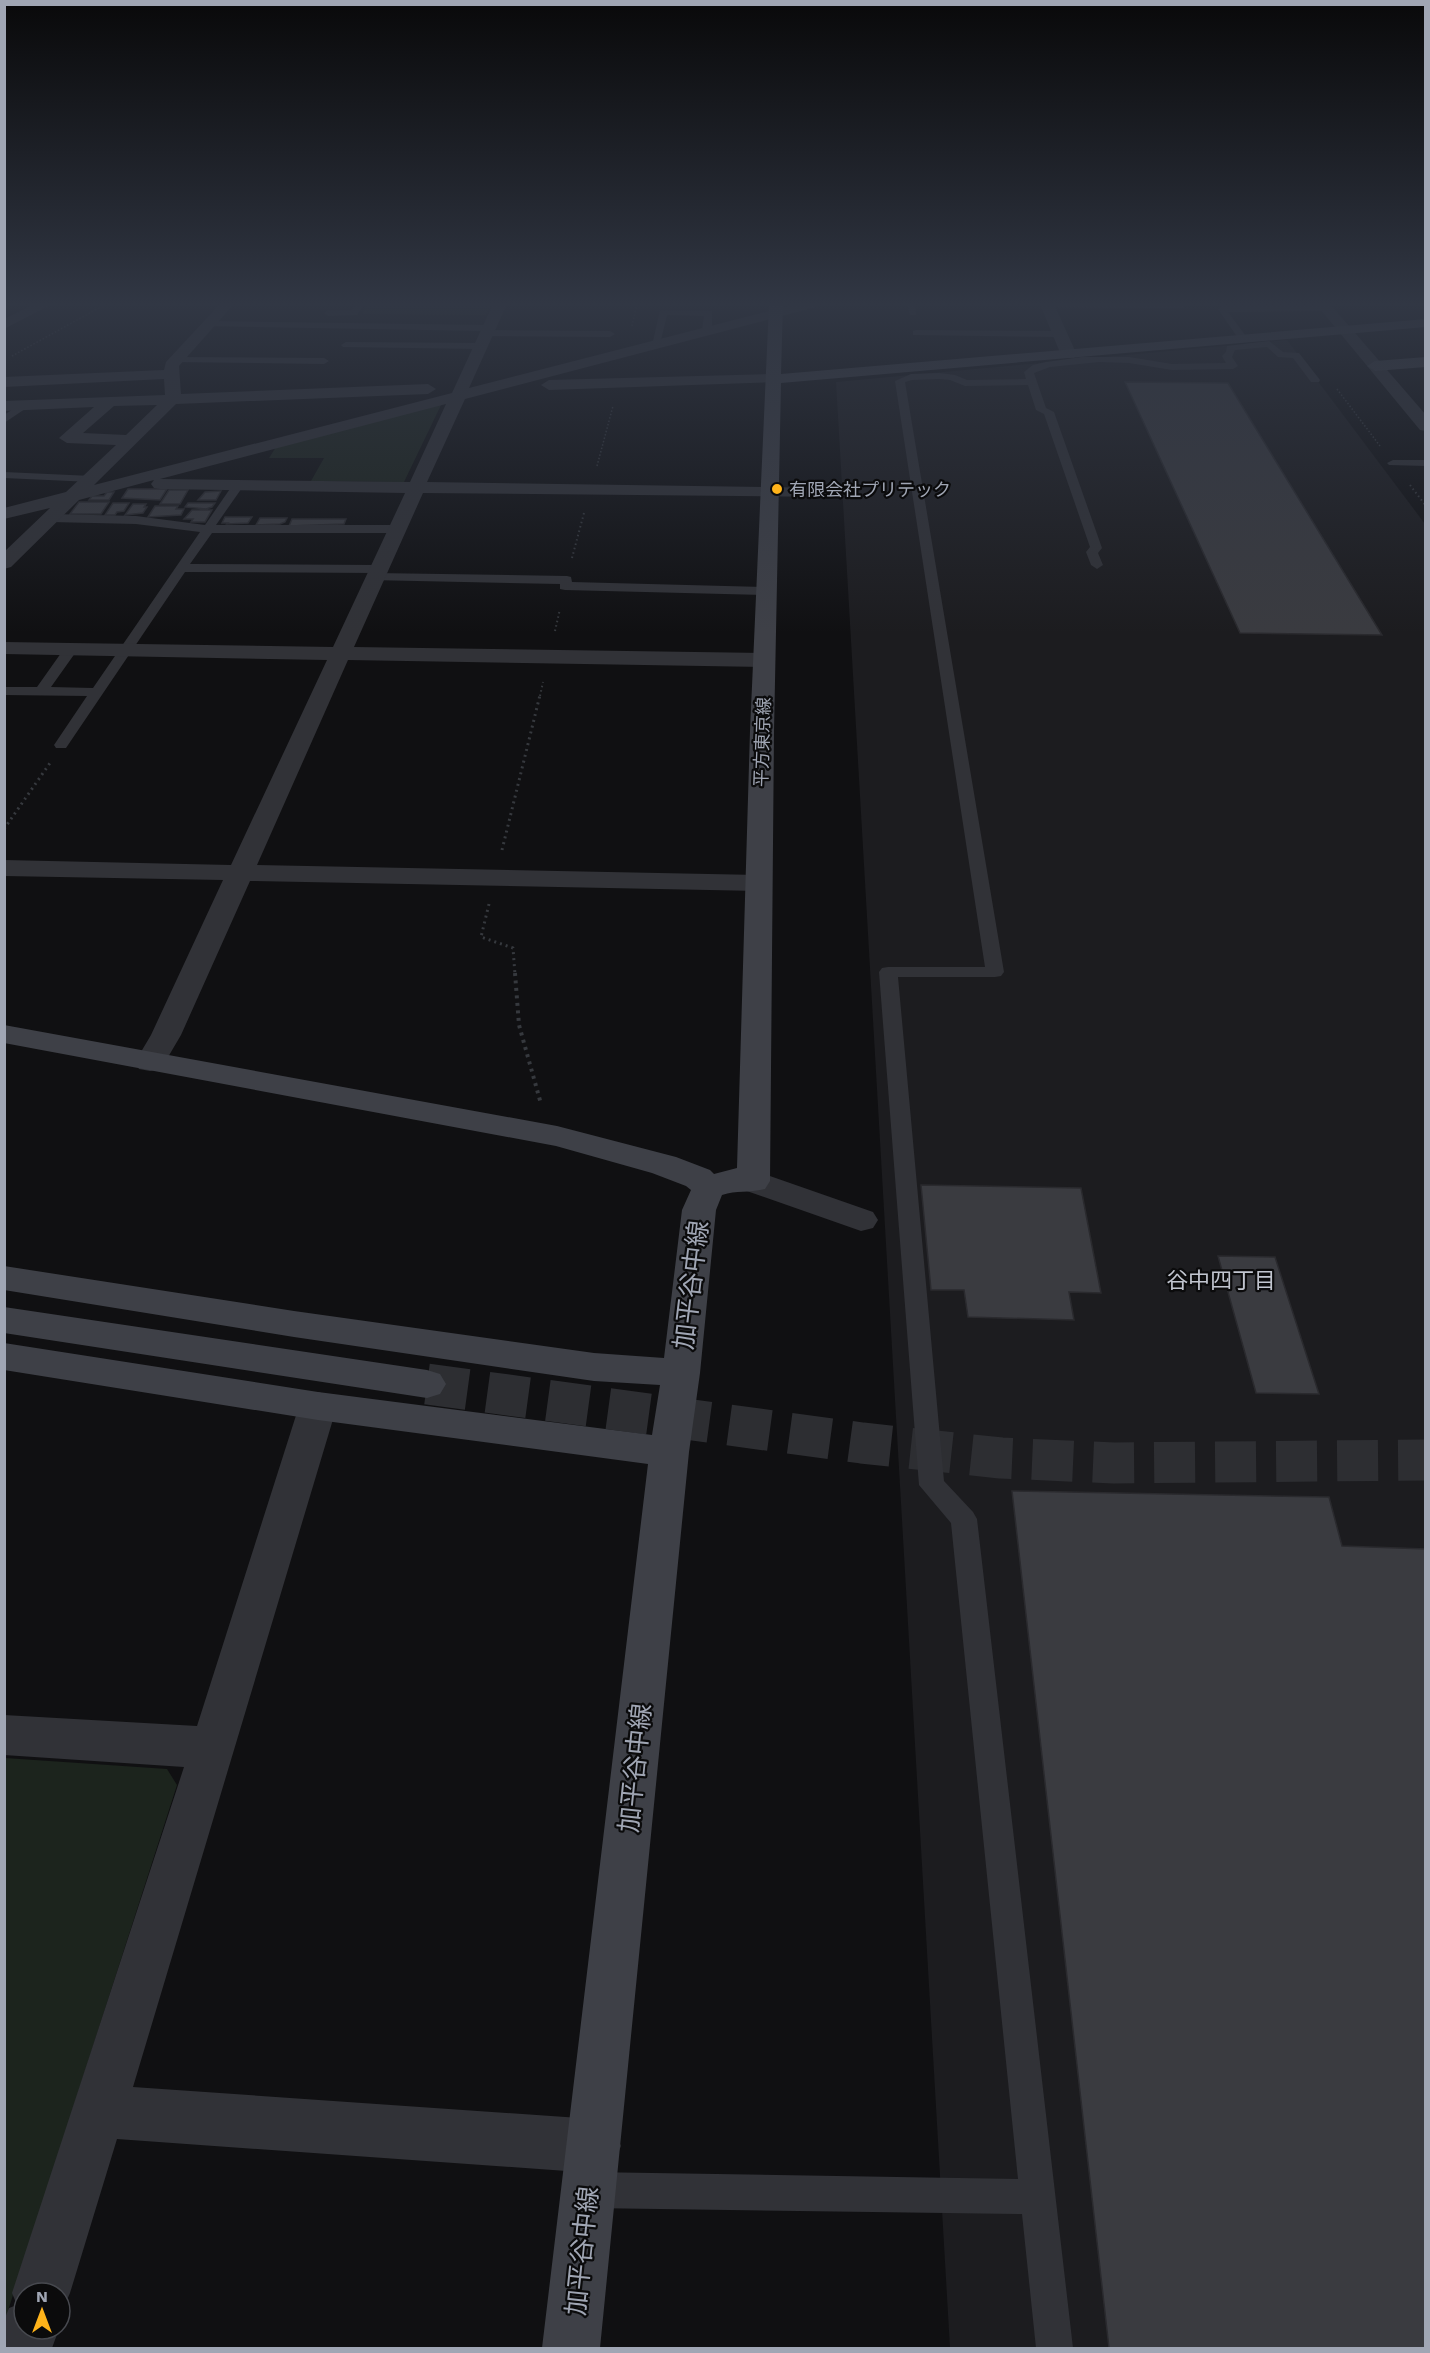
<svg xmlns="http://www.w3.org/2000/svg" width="1430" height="2353" font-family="'Work Sans','Noto Sans JP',sans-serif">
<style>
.built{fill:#1c1c1f}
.green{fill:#1c241d}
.building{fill:#3a3b40;stroke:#2a2a2e;stroke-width:1.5}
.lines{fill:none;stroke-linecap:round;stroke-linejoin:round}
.secondary-tunnel{stroke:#2d2e32;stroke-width:41;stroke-dasharray:41 20;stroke-linecap:butt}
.path-far3{stroke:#36393e;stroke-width:1.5;stroke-dasharray:1.5 2;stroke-linecap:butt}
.path-far2{stroke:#36393e;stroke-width:2;stroke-dasharray:1.5 3;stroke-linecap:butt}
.path-far1{stroke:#36393e;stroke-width:3;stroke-dasharray:2 4;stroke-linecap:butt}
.path{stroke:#36393e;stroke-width:4;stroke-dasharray:3 4.5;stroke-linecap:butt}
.lane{fill:#313237;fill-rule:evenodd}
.street{fill:#313237;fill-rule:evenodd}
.secondary{fill:#3e4047;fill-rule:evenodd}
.poi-dot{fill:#ffb31a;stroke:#0b0b0c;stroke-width:2}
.labels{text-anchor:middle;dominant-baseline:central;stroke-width:4.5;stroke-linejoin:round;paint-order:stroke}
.far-poi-label{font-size:18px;fill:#a0a6b4;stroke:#0b0b0c;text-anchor:start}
.far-street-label{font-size:18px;fill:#a0a6b4;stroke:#0b0b0c}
.neighbourhood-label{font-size:22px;fill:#c1c5cf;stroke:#0b0b0c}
.near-street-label{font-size:26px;fill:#a0a6b4;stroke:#0b0b0c}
</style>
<rect width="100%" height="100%" fill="#101012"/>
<path class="built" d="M1287,340l138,184v1824h-475l-114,-1966z"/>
<path class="green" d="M368,304h124l-6,11 -124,-1z
M442,403l-38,79 -93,-1 13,-23h-55l7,-11z
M5,1758l162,11 10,16 -172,535z"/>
<path class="building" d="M1125,382l103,1 154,252 -142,-2z
M128,489h39l-7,11 -38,-2z
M169,490h19l-8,14h-20z
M221,491l-5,9h-18l7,-8z
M107,492h7l-5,8h-20l3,-4h12z
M79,502h30l-8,12h-31z
M113,503h16l-5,8 -7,1 -2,3h-10z
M188,503h27l-3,4 -6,2 -21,-2z
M133,504h13l-2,3h3l-4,6 -18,2z
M155,506h23l-2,3h8l-3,6 -33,2z
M192,510h20l-7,12h-14l2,-3h-9z
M225,517h27l-4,6 -21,1 1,-1h-6z
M260,518h27l-2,4 -5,2 -24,1z
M292,519h54l-2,5 -55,2z
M921,1185l160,3 20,105 -32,-1 5,28 -106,-3 -4,-27h-33z
M1218,1256l57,1 44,137 -63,-1z
M1012,1491l317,6 13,49 84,3v799h-317z"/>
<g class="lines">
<path class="secondary-tunnel" d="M427,1384l435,59 139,15 113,5 312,-3"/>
<path class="path-far3" d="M632,326l5,-22
M12,356l94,-52
M1337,389l43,57
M597,466l16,-60"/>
<path class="path-far2" d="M1410,485l16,21
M572,558l12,-45
M555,631l5,-22
M540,696l3,-14"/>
<path class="path-far1" d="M4,829l46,-66
M502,850l38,-155
M489,904l-8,33 32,11 2,27"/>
<path class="path" d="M515,973l4,52 22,79"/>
<path class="lane" d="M357,304h8l-8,11 -29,1 -4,-3 4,-3h23z
M907,304h8l1,11h-6z
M1044,304h142l1,1 -4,3 -135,-1z
M1328,306l3,1v4l-103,1 20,27 -5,3 -3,-1 -22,-32 4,-3z
M660,310l52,1v19l-5,3 -5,-3 2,-14 -37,-1 -7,29 -8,2z
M208,321l280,4 5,3 -3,2 120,1 5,3 -5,3 -124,-1 -5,-3 3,-2 -279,-5 -2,-2z
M916,330l144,1 5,3 -5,3 -147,-2v-4z
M1269,341l14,11 16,1 21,27 -1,2h-8l-18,-24 -15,-1 -11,-10 -32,3 -3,7 6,9 -5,3 -61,1 -43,-7 -30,-1 -49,5 -16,6 12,35 8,4 48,136 -4,5 5,12 -6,4 -6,-4 -5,-13 4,-5 -46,-133 -8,-4 -8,-25 -63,1 -15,-6 -11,-1 -27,1 -7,2 99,590 -3,4 -6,1h-97l46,504 29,31 4,7 96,829h-37l-14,-134 -433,-6 -12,-6 -6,-12 6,-12 12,-6 429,7 -67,-656 -32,-38 -40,-513 3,-4 6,-1h97l-90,-586 16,-7 28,-1 16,2 12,5 59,-1 -2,-7 9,-7 13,-3 36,-5h47l43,7 54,-1 -4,-7 4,-4 1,-6z
M346,342l135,1 5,3 -5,3 -138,-2 -2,-2z
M175,357l149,1 5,3 -5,3 -152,-2v-4z
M24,402l4,1v4l-24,16v-8z
M1393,460h33v6l-37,-1 -2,-2z
M4,472l88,4 6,3 -6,3 -88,-4z
M238,482l6,3 -28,40h180l6,4 -6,4h-184l-22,31 187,1 6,4 -6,4 -192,-1 -119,176h-10l-2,-3 33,-49 -83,-1v-8h33l29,-41 5,-1 7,4 -27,38 42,1 107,-156 -64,-8 -85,-2 -6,-4 6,-4 85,2 69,9 29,-42z
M374,573l193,3 4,1 1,5 196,5 6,4 -6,4 -203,-5 -5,-1v-5l-190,-4 -2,-3 2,-3z"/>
<path class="street" d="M35,304h17l-48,25v-10z
M220,304h14l-55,62 2,28 247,-10 8,5 -8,5 -252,10 -82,81 358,-92 41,-89h14l-38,84 327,-84h22l-2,3 -351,92 -38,83 401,6 6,1 3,4 -3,4 -411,-4 -69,154 410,6 8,2 3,5 -3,5 -8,2 -416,-7 -91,205 502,10 9,2 4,6 -4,6 -9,2 -509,-10 -69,154 -20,34 -11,2 -11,-2 -4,-7 16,-27 72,-155 -219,-4v-16l227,5 96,-205 -323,-6v-12l329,5 72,-154 -245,-4 -6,-1 -3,-4 3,-4 -75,20 -68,67 -7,2v-17l46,-44 -46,11v-11l62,-16 50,-47 -49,-2 -8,-5 35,-31 -90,4v-10l161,-6 -1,-16 -160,8v-10l160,-7 2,-8zM446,404l-36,78 -250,-3zM157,405l-31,30 -43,-2 31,-27z
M1040,304h14l23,51 -3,3h-10l-3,-3z
M1316,304h14l96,111v16l-6,-1z
M773,374l5,2 3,3 -3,3 -229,8 -8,-5 8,-5z
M753,1170l120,42 5,8 -5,8 -12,3 -120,-42 -5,-8 5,-8z
M318,1392l13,4 6,10 -204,681 461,32 19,8 8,19 -8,19 -19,8 -477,-34 -47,154 -9,20 -1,-20h-36v36h35l-7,19h-48v-28l5,-12 8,-3 -5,-12 172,-526 -180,-12v-40l193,11 102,-320 6,-10z"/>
<path class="secondary" d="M4,304h9l-9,4z
M769,304h14l-2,70 645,-55v8l-645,56 -7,348 -4,450 -5,8c-16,4 -28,1 -43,6l-6,15 -16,163 -11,79 -89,896h-58l106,-884 -330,-44 -314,-50v-27l314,49 334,43 8,-50 -66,-4 -300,-44 -290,-47v-24l290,45 300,42 70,5 18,-148 9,-20 -5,-4 -34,-13 -96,-27 -552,-103v-18l553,101 119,31 34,13 4,4 23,-6 13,-437z
M1426,357v10l-51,4 -8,-5 8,-5z
M4,1307l423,63 13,4 6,10 -6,10 -13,4 -423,-65z"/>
</g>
<linearGradient id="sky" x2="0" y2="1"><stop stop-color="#09090a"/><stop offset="0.48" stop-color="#313744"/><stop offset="1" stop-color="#313744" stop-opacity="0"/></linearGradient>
<rect width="1430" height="633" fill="url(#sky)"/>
<circle class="poi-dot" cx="777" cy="489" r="6"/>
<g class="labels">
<g class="far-poi-label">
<text x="789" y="489">有限会社プリテック</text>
</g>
<g class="far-street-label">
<text transform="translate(762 742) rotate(-88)">平方東京線</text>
</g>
<g class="neighbourhood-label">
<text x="1221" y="1280">谷中四丁目</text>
</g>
<g class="near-street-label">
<text transform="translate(691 1285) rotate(-83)">加平谷中線</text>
<text transform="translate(635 1768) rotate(-84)">加平谷中線</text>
<text transform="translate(582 2251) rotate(-84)">加平谷中線</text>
</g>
</g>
<rect width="1430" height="2353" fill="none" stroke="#a0a6b4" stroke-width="12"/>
<g transform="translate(42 2311)"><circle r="28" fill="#0b0b0c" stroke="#47494f" stroke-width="1.5"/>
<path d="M0-4.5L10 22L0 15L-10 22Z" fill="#ffb31a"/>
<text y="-9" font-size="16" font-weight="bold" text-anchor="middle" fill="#a0a6b4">N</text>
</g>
</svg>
